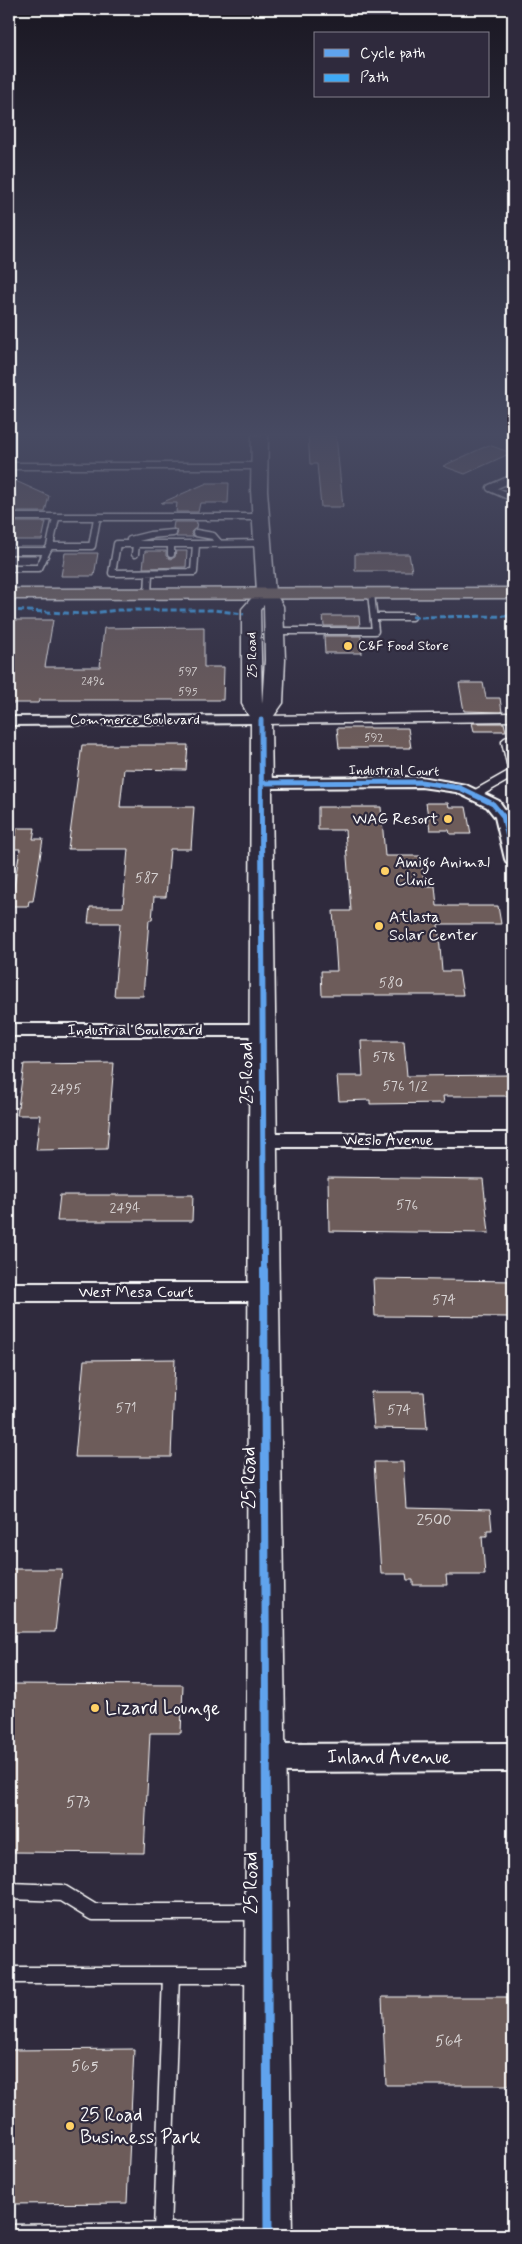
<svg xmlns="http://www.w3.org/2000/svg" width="522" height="2244" font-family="Mynerve,sans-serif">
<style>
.building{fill:#6d5b5a;stroke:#fff}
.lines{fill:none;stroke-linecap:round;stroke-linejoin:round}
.lane-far2-casing{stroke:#fff;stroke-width:9}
.lane-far1-casing{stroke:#fff;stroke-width:11}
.lane-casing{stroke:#fff;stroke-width:19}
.street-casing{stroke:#fff;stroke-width:4}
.secondary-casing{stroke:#fff;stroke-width:3}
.primary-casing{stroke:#fff;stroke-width:3}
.lane-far2{stroke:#2f2a3d;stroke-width:6}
.lane-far1{stroke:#2f2a3d;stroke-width:8}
.lane{stroke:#2f2a3d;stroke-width:16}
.street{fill:#2f2a3d;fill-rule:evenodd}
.secondary{fill:#2f2a3d;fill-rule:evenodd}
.primary{fill:#776864;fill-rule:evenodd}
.quiet{stroke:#3fa9f5;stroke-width:3;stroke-dasharray:6 3;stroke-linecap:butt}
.cycleway-far3-casing{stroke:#2f2a3d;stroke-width:8}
.cycleway-far2-casing{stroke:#2f2a3d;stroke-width:9}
.cycleway-far1-casing{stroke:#2f2a3d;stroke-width:11}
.cycleway-casing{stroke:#2f2a3d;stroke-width:12}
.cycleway-far3{stroke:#60a3ed;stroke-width:5}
.cycleway-far2{stroke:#60a3ed;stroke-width:6}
.cycleway-far1{stroke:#60a3ed;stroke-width:8}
.cycleway{stroke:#60a3ed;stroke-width:9}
.poi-dot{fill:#ffd166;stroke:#2f2a3d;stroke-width:2}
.labels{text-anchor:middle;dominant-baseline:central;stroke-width:4.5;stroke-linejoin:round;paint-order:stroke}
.far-number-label{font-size:11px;fill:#dad6d6}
.far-poi-label{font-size:14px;fill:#fff;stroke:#2f2a3d;text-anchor:start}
.far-street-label{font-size:14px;fill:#fff;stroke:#2f2a3d}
.number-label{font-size:14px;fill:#dad6d6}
.poi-label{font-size:16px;fill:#fff;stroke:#2f2a3d;text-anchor:start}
.street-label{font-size:16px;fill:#fff;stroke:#2f2a3d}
.near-number-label{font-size:16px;fill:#dad6d6}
.near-street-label{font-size:19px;fill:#fff;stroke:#2f2a3d}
.near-poi-label{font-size:19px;fill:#fff;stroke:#2f2a3d;text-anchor:start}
</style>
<rect width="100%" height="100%" fill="#2f2a3d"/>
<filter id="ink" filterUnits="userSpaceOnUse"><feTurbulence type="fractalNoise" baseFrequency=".02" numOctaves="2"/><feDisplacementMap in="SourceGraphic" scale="10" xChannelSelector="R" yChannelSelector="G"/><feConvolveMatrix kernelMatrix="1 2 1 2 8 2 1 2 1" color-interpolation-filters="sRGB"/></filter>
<g filter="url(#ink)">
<path class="building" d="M308,435h28l7,72h-22l-4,-43h-7z
M489,445l22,8 -46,21 -22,-8z
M9,478l40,18 -4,16h-36z
M207,483h22l-1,20h-28l-2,9h-22l1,-9h-16z
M9,522h37l-4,18h-33z
M174,522h23l-1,6 -5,4 2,5h-17l2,-5 -5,-4z
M145,551h21v5l5,3 4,-2 1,-6h11l-1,16 -43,1z
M65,553h33l-4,23h-33z
M355,554h54l3,17h-57z
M323,616h36l1,10h-36z
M9,620h44l-8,47h55l4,-39 100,-1v40h20l-1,33h-184l-1,3h-29z
M324,636h37l1,17h-37z
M459,683h24l3,15h14l2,14 -38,-1z
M472,723h32l2,8h-32z
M337,728h71l3,20h-72z
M82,745h106l-2,25 -62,-1 -4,38h74l-3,42h-21l-4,48h-12l-2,23h-3l-6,76h-29l6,-73h-32l2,-16h33l5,-58h-60z
M426,803h22l1,4h17l5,27h-21l-1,-4h-19z
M318,807h63l4,49h35l5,30h10l2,20h61l3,18h-63l4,47h17l4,24h-141l-1,-24h16l-4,-60h18l-6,-81h-27z
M17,828h18l-2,11h10l-10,62h-4l-1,5h-17l9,-57h-7z
M361,1041h43l3,35 106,-1v21h-70l1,7 -74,1v-4l-31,1 -2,-25h26z
M114,1063l-7,86 -71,1 4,-35h-23l7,-51z
M328,1177l155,2 6,54 -160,-2z
M60,1195h133l-1,26h-135z
M373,1279l140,2v36l-138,-1z
M175,1359l-4,98h-96l9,-97z
M371,1392h53l3,37 -53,-1z
M374,1462h29l3,46 84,2 2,20h-5v6h-5l3,39h-39l1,10h-34v-5h-6l-1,-6h-25z
M9,1569h53l-7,63h-46z
M9,1684l174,1 -2,48h-31l-6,120 -135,-1v-100l2,-20h-2z
M382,1997h131v88h-127z
M134,2049l-7,154 -118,1v-154z"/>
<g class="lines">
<defs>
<path id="lane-far2" d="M9,466h250
M513,478l-23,10 23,10
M9,517h252
M196,533l17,3 6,7
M130,540l20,-5 23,-2
M117,544h79l-2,28 -82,1z
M171,544v10
M196,544l67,-1
M50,546h42l5,-28
M9,551h38l3,-5 6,-28
M135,554l1,-10
M9,568h30l8,-17
M148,594l1,-20
M374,617h38
M274,631h101l-4,-38"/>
<path id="lane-far1" d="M513,672v10
M261,720l252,-3
M513,738l-7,4 7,30
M476,794l37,-21"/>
<path id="lane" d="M9,1891l53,2 31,19h165
M9,1975h249
M162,2231l9,-256
M9,2233l249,-3"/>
<path id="street" d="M506,435h7v4z
M261,716l5,1 2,3 -2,3 -257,2v-8z
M421,777l45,8 33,16 14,20v43l-6,-1 -2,-4 -10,-42 -8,-10 -31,-15 -35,-5 -160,1 -6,-2 -2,-3 2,-3 6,-2z
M9,1024h252l7,2 2,4 -2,4 -7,2h-252z
M263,1133h250v14h-250l-7,-2 -3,-5 3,-5z
M9,1283h254l8,3 3,6 -3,6 -8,3h-254z
M513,1743v28l-247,1 -10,-4 -4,-10 4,-10 10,-4z"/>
<path id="secondary" d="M252,435h16l-1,55 8,103 8,13 2,54 -2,43 -12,17 21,1515h-48l7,-1515 -9,-16v-95l15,-17 -6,-102zM264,605l1,55 -3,44 -2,-94z"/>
<path id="primary" d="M513,588v10l-504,1v-10z"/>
</defs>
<use href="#lane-far2" class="lane-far2-casing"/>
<use href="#lane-far1" class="lane-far1-casing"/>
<use href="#lane" class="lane-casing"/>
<use href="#street" class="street-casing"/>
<use href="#secondary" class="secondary-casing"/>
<use href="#primary" class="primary-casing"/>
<use href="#lane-far2" class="lane-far2"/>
<use href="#lane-far1" class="lane-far1"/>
<use href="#lane" class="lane"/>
<use href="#street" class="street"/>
<use href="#secondary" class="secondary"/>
<use href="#primary" class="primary"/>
<path class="quiet" d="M9,610l76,4 33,-4h95l31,4
M412,617l101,-1"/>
<defs>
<path id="cycleway-far3" d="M261,720l1,207
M261,783l160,-1 39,6 33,16 10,12 10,43"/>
<path id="cycleway-far2" d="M262,926l2,345"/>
<path id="cycleway-far1" d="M264,1270l2,433"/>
<path id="cycleway" d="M266,1701l2,534"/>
</defs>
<use href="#cycleway-far3" class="cycleway-far3-casing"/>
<use href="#cycleway-far2" class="cycleway-far2-casing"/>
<use href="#cycleway-far1" class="cycleway-far1-casing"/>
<use href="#cycleway" class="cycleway-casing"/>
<use href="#cycleway-far3" class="cycleway-far3"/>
<use href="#cycleway-far2" class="cycleway-far2"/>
<use href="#cycleway-far1" class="cycleway-far1"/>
<use href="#cycleway" class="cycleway"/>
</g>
</g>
<linearGradient id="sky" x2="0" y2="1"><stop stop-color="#1a1722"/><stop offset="0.58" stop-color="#474a62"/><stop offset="1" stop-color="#474a62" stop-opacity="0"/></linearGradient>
<rect width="522" height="749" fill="url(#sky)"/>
<g class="poi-dot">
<circle cx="348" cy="646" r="5"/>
<circle cx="448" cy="819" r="5"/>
<circle cx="385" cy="871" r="5"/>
<circle cx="379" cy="926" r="5"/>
<circle cx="95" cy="1708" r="5"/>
<circle cx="70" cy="2126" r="5"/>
</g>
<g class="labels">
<g class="far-number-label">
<text x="188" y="672">597</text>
<text x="93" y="682">2496</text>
<text x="188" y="692">595</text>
<text x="374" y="738">592</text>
</g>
<g class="far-poi-label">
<text x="358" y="646">C&amp;F Food Store</text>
</g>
<g class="far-street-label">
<text transform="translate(252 655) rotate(-90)">25 Road</text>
<text x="135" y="720">Commerce Boulevard</text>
<text transform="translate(394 771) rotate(1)">Industrial Court</text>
</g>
<g class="number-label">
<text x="147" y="878">587</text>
<text x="391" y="983">580</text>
<text x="384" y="1057">578</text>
<text x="405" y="1086">576 1/2</text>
<text x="66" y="1089">2495</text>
<text x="407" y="1205">576</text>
<text x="125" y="1208">2494</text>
<text x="444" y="1300">574</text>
<text x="126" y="1408">571</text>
<text x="399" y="1410">574</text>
</g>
<g class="poi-label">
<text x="438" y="819" text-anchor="end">WAG Resort</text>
<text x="395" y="862">Amigo Animal<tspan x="395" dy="18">Clinic</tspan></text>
<text x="389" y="917">Atlasta<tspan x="389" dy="18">Solar Center</tspan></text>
</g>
<g class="street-label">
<text x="135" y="1030">Industrial Boulevard</text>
<text x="388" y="1140">Weslo Avenue</text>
<text x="136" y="1292">West Mesa Court</text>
</g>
<g class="near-number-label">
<text x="434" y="1520">2500</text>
<text x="78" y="1802">573</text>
<text x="449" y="2041">564</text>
<text x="85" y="2066">565</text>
</g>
<g class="near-street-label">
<text transform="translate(247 1073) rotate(-91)">25 Road</text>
<text transform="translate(249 1478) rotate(-90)">25 Road</text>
<text x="389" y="1757">Inland Avenue</text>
<text transform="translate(251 1883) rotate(-90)">25 Road</text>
</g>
<g class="near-poi-label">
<text x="105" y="1708">Lizard Lounge</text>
<text x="80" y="2115">25 Road<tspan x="80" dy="22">Business Park</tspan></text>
</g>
</g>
<rect width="522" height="2244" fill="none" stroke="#2f2a3d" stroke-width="30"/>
<rect x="15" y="15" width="492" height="2214" fill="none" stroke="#fff" stroke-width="2" filter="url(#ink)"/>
<rect x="314" y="32" width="175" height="65" fill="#2f2a3d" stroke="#827f8b"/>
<rect x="324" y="49" width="25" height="8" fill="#60a3ed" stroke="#827f8b"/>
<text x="360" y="58" font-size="15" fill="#ffffff">Cycle path</text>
<rect x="324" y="74" width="25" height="8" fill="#3fa9f5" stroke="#827f8b"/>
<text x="360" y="82" font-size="15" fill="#ffffff">Path</text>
</svg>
